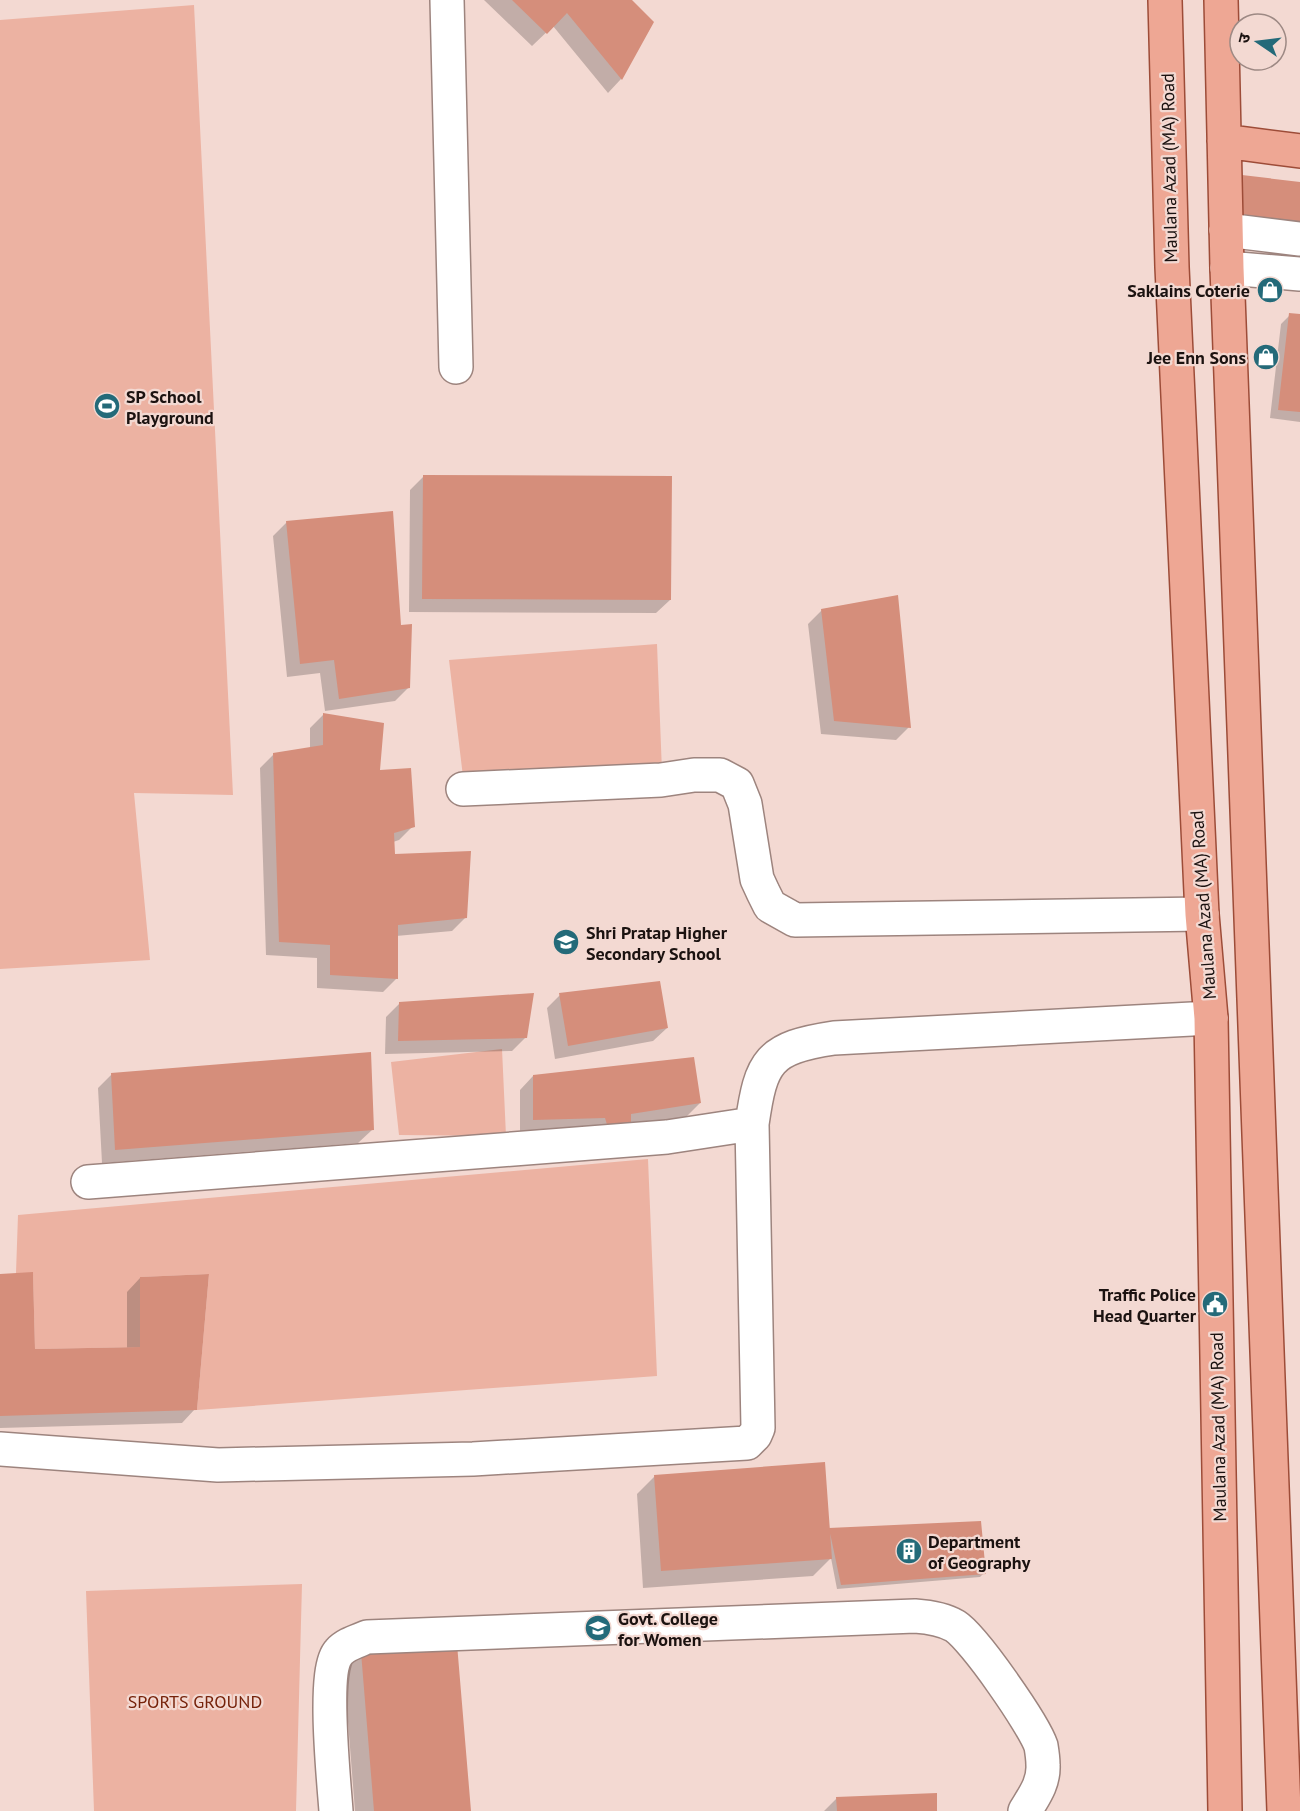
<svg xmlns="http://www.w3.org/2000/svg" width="1300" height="1811" font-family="'PT Sans','Noto Sans Devanagari',sans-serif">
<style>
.green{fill:#ecb2a2}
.shadow{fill:#0003}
.building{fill:#d58e7b}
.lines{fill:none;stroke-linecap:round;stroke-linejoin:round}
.minor-casing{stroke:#9d847e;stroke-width:36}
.major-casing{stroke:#9d4c38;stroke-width:36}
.minor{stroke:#fff;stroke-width:33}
.major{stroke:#eea794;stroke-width:33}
.labels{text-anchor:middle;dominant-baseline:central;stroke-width:4.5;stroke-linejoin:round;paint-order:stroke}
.street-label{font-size:18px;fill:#1b1210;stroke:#f3d9d2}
.poi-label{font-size:18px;font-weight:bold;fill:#1b1210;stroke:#f3d9d2;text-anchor:start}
.park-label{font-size:18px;fill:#76220a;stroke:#f3d9d2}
</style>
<rect width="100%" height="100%" fill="#f3d9d2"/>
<path class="green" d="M194,5l39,790 -99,-2 16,167 -150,9v-949z
M657,644l5,128 -198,13 -15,-125z
M502,1049l4,87 -107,-1 -8,-73z
M648,1159l9,217 -460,34 12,-136 -69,3v70l-105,2 -2,-76h-17l2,-58z
M302,1584l-6,227h-202l-8,-220z"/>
<path class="shadow" d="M484,0h145l24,23 -32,56 -13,14 -55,-67 -21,20z
M1290,315l10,1v106l-30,-4 11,-94z
M424,476l246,124 -14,13 -247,-1 1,-122z
M287,522l112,105 10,60 -14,14 -70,10 -5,-38 -33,4 -14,-141z
M822,610l87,117 -13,13 -75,-6 -13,-110z
M323,715l56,57 34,54 -14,14 -6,2v13l73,62 -14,14 -56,5 1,42 -14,14 -66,-4v-30l-51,-3 -6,-187 14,-14 36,-5v-21z
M560,995l107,33 -14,13 -98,18 -8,-51z
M400,1003l126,34 -14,14 -127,3 1,-37z
M112,1074l260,56 -14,13 -256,20 -4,-75z
M533,1076l167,27 -14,14 -56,8 -110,8v-43z
M0,1275l33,75 94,-1v-57l13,-14 55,131 -13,14 -182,5z
M655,1476l173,53 156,44 -4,4 -143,12 -6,-31 -18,18 -170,12 -6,-94z
M362,1653l108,158h-115l-11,-140z
M837,1798l99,13h-112z"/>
<path class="building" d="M512,0h120l22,22 -32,58 -55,-67 -20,21z
M1242,175l58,7v44l-58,-10z
M1289,313l11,1v98l-22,-2z
M423,475l249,1 -1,124 -249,-1z
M393,511l8,114 11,-1 -2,64 -71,11 -5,-39 -34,4 -14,-143z
M898,595l13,133 -77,-7 -13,-112z
M323,713l61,10 -4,47 31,-2 4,59 -21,6 1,21 76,-3 -4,67 -69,7v54l-68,-4v-30l-51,-3 -6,-189 50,-8z
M660,981l8,47 -100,18 -9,-53z
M534,993l-7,45 -129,3 1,-39z
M371,1052l3,78 -259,20 -4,-77z
M694,1057l7,46 -70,11v14l-22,3 -4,-13 -72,2v-45z
M33,1272l2,77 105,-2v-70l69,-3 -12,136 -197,6v-142z
M825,1462l7,97 -171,12 -7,-96z
M981,1521l5,53 -145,11 -12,-57z
M457,1644l14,167h-97l-13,-159z
M937,1793v18h-100l-1,-14z"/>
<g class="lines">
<defs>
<path id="minor" d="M447,0l9,367
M1226,230l74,9
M1227,268l73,6
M463,789l198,-9 33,-5h26l17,9 8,20 12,75 6,13 7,14 25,14 407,-6
M88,1182l579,-45 85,-13
M0,1449l218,16 255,-6 274,-16 8,-8 3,-7 -6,-304c9,-63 16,-76 82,-86l377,-20
M336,1811c-2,-29 -14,-141 3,-159 7,-8 19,-11 28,-15l548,-21c14,1 28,3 40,10 19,12 79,99 86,120 1,6 2,13 2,19 1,18 -9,31 -18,46"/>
<path id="major" d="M1165,0l7,267 30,647 9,104 14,793
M1221,0l6,268 57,1543
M1224,141l76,10"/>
</defs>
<use href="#minor" class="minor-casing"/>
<use href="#major" class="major-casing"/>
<use href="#minor" class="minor"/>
<use href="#major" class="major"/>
</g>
<defs>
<symbol id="shop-disc" viewBox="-11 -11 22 22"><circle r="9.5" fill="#246a79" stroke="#f3d9d2"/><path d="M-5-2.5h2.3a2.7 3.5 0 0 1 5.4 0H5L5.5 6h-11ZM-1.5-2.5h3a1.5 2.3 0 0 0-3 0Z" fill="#fff"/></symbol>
<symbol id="stadium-disc" viewBox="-11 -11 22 22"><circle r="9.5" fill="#246a79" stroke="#f3d9d2"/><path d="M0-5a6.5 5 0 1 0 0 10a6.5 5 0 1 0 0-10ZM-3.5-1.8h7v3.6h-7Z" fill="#fff"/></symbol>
<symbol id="school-disc" viewBox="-11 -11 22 22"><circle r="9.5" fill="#246a79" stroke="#f3d9d2"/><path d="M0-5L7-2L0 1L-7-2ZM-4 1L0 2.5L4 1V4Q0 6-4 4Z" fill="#fff"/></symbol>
<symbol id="civic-disc" viewBox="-11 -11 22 22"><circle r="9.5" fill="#246a79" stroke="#f3d9d2"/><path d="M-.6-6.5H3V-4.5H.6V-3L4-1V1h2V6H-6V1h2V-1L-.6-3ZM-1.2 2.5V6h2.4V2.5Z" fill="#fff"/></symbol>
<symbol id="building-disc" viewBox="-11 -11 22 22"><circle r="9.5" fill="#246a79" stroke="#f3d9d2"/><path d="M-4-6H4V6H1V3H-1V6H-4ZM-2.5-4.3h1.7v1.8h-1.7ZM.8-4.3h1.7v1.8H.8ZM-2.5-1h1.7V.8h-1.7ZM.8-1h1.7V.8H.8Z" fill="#fff"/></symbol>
<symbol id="university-disc" viewBox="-11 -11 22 22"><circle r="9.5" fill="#246a79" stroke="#f3d9d2"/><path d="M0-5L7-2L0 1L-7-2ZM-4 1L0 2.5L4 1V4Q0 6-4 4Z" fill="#fff"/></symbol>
</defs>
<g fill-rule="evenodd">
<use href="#shop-disc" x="1255" y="275" width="30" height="30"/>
<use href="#shop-disc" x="1251" y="342" width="30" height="30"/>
<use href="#stadium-disc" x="92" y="391" width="30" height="30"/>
<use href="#school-disc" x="551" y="927" width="30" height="30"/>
<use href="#civic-disc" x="1200" y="1289" width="30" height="30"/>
<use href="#building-disc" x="894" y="1536" width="30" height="30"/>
<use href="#university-disc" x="583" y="1613" width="30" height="30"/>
</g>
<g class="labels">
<g class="street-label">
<text transform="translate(1169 168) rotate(-91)">Maulana Azad (MA) Road</text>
<text transform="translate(1203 905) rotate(-94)">Maulana Azad (MA) Road</text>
<text transform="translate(1218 1427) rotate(-91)">Maulana Azad (MA) Road</text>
</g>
<g class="poi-label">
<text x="1250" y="290" text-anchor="end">Saklains Coterie</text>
<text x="1246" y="357" text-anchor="end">Jee Enn Sons</text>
<text x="126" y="396">SP School<tspan x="126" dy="21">Playground</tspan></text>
<text x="586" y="932">Shri Pratap Higher<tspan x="586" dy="21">Secondary School</tspan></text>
<text x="1196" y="1294" text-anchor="end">Traffic Police<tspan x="1196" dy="21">Head Quarter</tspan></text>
<text x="928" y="1541">Department<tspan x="928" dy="21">of Geography</tspan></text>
<text x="618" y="1618">Govt. College<tspan x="618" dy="21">for Women</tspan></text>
</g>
<g class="park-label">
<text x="195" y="1701">SPORTS GROUND</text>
</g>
</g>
<g transform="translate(1258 42) rotate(284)"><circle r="28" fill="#f3d9d2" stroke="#9d8984" stroke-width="1.5"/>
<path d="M0-4.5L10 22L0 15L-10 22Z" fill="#246a79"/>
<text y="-9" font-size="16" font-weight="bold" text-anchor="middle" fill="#1b1210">उ</text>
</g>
</svg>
